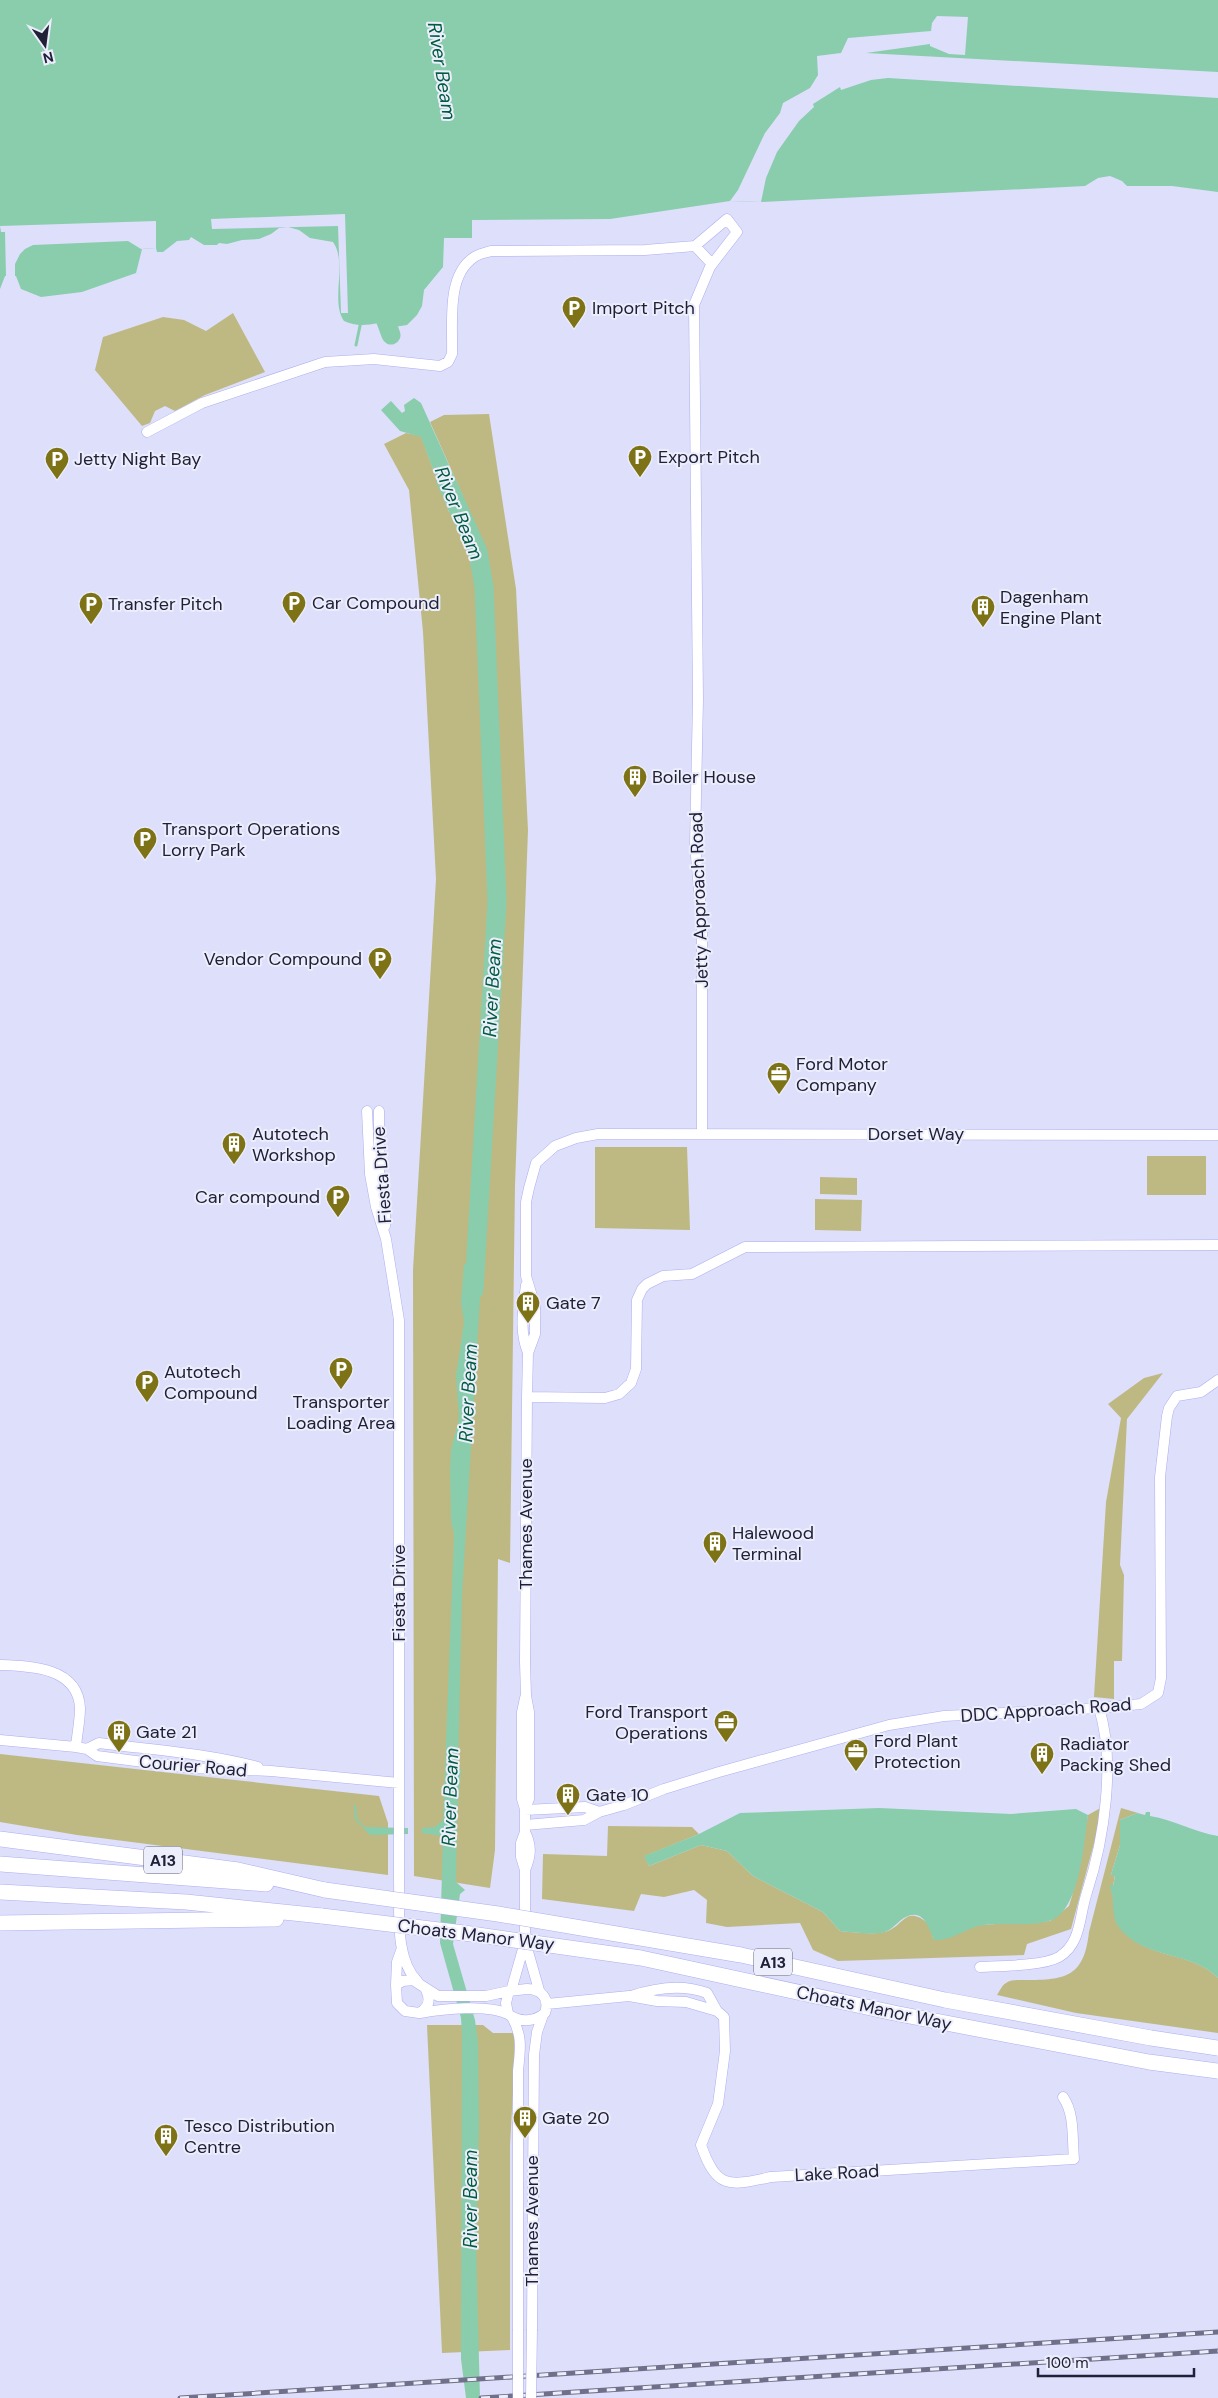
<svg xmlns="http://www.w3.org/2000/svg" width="1218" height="2398" font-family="'DM Sans',sans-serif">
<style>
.green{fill:#beb982}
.water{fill:#89cdad}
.pier{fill:#dedffb}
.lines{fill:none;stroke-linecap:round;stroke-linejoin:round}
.stream{stroke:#89cdad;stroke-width:3}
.river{stroke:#89cdad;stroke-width:19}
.minor-casing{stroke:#adaef0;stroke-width:11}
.highway-casing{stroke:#adaef0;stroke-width:16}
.minor{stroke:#fff;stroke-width:10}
.highway{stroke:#fff;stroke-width:15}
.rail-casing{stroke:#70708a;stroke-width:5}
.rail{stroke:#edeefc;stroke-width:3;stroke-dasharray:9;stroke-linecap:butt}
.minor-bridge-casing{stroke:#adaef0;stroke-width:11;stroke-linecap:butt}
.highway-bridge-casing{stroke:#adaef0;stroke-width:16;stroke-linecap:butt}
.minor-bridge{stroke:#fff;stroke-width:10}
.highway-bridge{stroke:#fff;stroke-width:15}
.labels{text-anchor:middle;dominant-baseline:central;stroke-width:4;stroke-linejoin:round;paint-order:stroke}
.shield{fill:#edeefc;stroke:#5e5e74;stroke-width:1}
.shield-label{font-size:16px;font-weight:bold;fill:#212039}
.poi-label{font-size:18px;fill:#212039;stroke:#edeefc;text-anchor:start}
.street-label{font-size:18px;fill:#212039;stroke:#edeefc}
.water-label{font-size:19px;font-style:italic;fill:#005c3f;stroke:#edeefc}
</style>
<rect width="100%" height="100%" fill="#dedffb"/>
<path class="green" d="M233,313l32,59 -60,23 -30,16 -10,-5 -10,5 -5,12 -8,3 -47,-56 8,-33 60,-20 21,3 22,11z
M489,414l27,175 12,241 -13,355 -5,378 -12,-4 -3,291 -5,38 -76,-12 -1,-606 23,-391 -13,-247 -14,-142 -25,-46 22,-11 15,3 28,76 14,-16 -33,-74 14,-7z
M595,1147h92l3,83 -95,-2z
M1147,1156h59v39h-59z
M820,1177l37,1v17l-37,-1z
M815,1199l47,1 -1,31 -46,-1z
M1163,1373l-36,46 -7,146 4,10 -2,86h-8v38l-20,-2 12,-195 15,-84 -13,-14 36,-26z
M0,1754l379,42 9,27v52l-311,-40 -77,-13z
M1104,1806l-33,123 -44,15 -3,11 -186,6 -25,-11 -13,-27 -73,4 -21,-4 1,-23 -13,-10 -30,7 -23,-3 -7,17 -92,-12 1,-45 64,2 1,-30 84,1 7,7 -54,22 4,10 52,-21 26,6 26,25 70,36 17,19c14,1 31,4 44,1 20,-4 20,-29 45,-8l4,14 46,-13 71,-4 19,-15 3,-10 16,-81z
M1121,1808l24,7 -8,-2 -17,7v25l-9,30h4l-2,11h-3c6,12 1,29 10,41 24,33 71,23 98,51v55l-142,-20 -79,-18c2,-3 5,-10 9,-12 5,-4 13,-3 19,-3 41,0 59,-3 64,-48z
M427,2025h56l10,8h21l1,23 -5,89v205l-68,3z"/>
<path class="water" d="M0,0h1218v192l-46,-6h-45l-5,-5 -12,-5 -12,2 -13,8 -324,16 -31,-1 -120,18 -138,1v18h-28l-1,29 -19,23 -2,16 -5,9 -10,10 -13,2 -1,-7c-16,3 -33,9 -49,1 -14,-20 4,-58 -11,-79l-23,-4 -11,-8 -11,-3 -9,1 -8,6 -12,5 -17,1 -15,4 -8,-1 -2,2h-13l-13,-8 -2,3 -12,1 -14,11h-6l-1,-4 -14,1 -6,24 -54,19 -41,5 -20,-8 -5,-13h-11l-5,13z
M414,398l7,5 42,93 -14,16 -28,-75 -21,-6 -19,-21 10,-9 11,12 3,-2 -1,-6z
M464,1264l18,1 -20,330 -4,172 3,3 -4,44 -1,68 9,8 -5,4 -7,50 22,76 3,22 1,85 -3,117 4,154h-14l-5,-39 1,-325 -1,-16 -21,-75 3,-107 -21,-3v-5l13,-1 8,-7 11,-285 -3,-15 -1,-51 1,-19 8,-32 -3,-42 8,-54 -3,-20z
M354,1805h2l1,13 7,9 44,1v6l-38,1 -15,-16z
M879,1808l132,6 65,-5 12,6c-4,26 -8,98 -39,106 -20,6 -44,1 -65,4 -17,2 -31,16 -50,15 -5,-11 -10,-32 -28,-23 -7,3 -12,11 -19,14 -10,5 -35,1 -47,0l-17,-19 -70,-36 -26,-25 -26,-6 -52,21 -5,-10 55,-22 41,-21z
M1146,1812h4v4c24,4 44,16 68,20v142c-27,-28 -76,-18 -100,-52 -8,-13 -2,-28 -9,-41l4,1 2,-10 -4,-1 9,-30v-25l17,-7 8,2z"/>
<path class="pier" d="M937,16l31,1 -3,38 -16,-1 -19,-8v-2l-64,9 352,19v26l-330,-20 -17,2 -30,10 -1,-3 -27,17 1,3 -15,14 -22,31 -11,26 -5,24 -31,-1 8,-11 27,-57 15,-20 3,-10 27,-15 8,-13 -1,-19 24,-3 7,-15 83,-7 1,-8z
M345,214l3,99h-7l-3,-87 -126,3 -1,-10z
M156,221v27l-15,1 -13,-8 -95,4 -8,4 -5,5 -5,10v12h-9l-1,-44h-4l-1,-6z"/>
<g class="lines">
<path class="stream" d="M356,345l5,-24"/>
<path class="river" d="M384,298v18l7,19
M446,481l32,71 6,35 13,315 -23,388"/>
<defs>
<path id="minor" d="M695,246l32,-27 10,13 -27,35 -16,38 4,394 -3,146 7,78v211
M147,432l55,-29 123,-41 49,-3 66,7 8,-4 4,-8c1,-30 -6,-77 21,-96 4,-4 12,-5 18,-7l154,-1 50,-4 17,18
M367,1111l3,63 6,33 10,32 13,81v560c1,32 -5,78 19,102
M379,1111v62l6,31v22
M526,1285c-3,25 -7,45 2,68
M527,1397l78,1 14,-4 12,-11 5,-14 1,-69 5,-11 5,-5 16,-8 29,-2 53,-27 473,-2
M0,1665c30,1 78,2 80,43 0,13 -3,26 -4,39
M525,1698l-3,14v87l3,10
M0,1740l76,7 11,2 10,7 93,12 81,3 128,12
M87,1749l12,-6c54,7 106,10 159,24
M525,1810l60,-3 14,5
M525,1825l59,-5 15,-8 25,-7 40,-16 55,-17 170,-47 55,-9 155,-8 42,-4 17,-11 3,-15 -1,-201 7,-61 2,-8 8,-12 24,-4 17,-12
M525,1832c7,14 6,24 0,38
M980,1967c20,-1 63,-1 79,-10 23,-14 20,-42 28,-65 17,-53 29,-129 12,-184
M396,1985l1,-23 5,-14
M527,1989c14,0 23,9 18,24 -11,9 -25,10 -37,1l-2,-11 3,-12z
M426,1990c5,10 3,18 -7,23l-14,-2 -8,-8 -1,-18 7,-4 10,-1 25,16h48l23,-5
M539,1990l-14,-49v-71l-4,-13v-14l4,-11v-23l4,-10v-87l-3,-16 -1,-34 2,-265 1,-44 7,-19v-28l-9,-30v-74l3,-14 7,-25 19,-17 21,-8 22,-4 620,1
M511,1991l14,-49
M631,1996c24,-8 52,-12 76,-3l10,18 7,6 1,34 -7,53 -17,41c16,45 28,41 70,32l303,-18c-2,-20 1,-45 -11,-62
M547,2004l82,-8 28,5 29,1 31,9
M420,2013c23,-4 68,-9 88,1
M512,2017c11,20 8,33 6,54v258
M532,2329l2,-274 3,-23 6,-17"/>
<path id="highway" d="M0,1839l238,31 87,20
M0,1864l266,20
M0,1892l186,10 136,14
M0,1923l276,-4"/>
</defs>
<use href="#minor" class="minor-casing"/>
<use href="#highway" class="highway-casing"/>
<use href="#minor" class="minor"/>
<use href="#highway" class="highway"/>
<defs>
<path id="rail" d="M180,2398l1038,-66
M481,2398l737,-47"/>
</defs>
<use href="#rail" class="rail-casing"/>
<use href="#rail" class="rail"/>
<defs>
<path id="minor-bridge" d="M518,2329v69
M531,2398l1,-69"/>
<path id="highway-bridge" d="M325,1890l173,24 243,41 204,45 206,38 67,10
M322,1916l142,17 177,25 253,55 255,49 69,9"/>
</defs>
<use href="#minor-bridge" class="minor-bridge-casing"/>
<use href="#highway-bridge" class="highway-bridge-casing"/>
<use href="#minor-bridge" class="minor-bridge"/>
<use href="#highway-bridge" class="highway-bridge"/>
</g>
<defs>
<symbol id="parking-pin" viewBox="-11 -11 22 30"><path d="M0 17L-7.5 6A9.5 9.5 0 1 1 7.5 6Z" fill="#7d7316" stroke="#edeefc"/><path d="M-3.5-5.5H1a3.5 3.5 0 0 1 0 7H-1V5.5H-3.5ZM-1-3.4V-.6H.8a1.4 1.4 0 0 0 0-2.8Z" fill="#fff"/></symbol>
<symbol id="building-pin" viewBox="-11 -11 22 30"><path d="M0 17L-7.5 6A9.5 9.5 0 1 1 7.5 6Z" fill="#7d7316" stroke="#edeefc"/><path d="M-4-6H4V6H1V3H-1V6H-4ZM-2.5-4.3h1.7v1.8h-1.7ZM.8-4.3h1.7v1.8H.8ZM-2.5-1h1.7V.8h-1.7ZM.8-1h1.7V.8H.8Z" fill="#fff"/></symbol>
<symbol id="office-pin" viewBox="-11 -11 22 30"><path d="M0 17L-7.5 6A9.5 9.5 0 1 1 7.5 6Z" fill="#7d7316" stroke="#edeefc"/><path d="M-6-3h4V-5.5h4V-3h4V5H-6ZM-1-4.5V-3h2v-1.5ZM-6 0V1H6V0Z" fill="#fff"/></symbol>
</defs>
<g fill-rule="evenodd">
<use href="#parking-pin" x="560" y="294" width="28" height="38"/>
<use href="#parking-pin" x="626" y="443" width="28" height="38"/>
<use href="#parking-pin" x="43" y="445" width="28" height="38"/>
<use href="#parking-pin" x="280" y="589" width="28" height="38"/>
<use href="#parking-pin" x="77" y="590" width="28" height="38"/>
<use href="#building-pin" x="969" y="593" width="28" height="38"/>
<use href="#building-pin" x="621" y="763" width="28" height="38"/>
<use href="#parking-pin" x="131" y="825" width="28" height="38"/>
<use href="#parking-pin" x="366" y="945" width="28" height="38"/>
<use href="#office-pin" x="765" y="1060" width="28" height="38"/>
<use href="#building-pin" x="220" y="1130" width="28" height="38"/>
<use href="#parking-pin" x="324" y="1183" width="28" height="38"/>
<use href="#building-pin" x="514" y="1289" width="28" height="38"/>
<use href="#parking-pin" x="327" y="1355" width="28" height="38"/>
<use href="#parking-pin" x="133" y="1368" width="28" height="38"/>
<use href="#building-pin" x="701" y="1529" width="28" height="38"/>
<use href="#office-pin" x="712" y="1708" width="28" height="38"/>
<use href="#building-pin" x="105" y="1718" width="28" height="38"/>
<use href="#office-pin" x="842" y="1737" width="28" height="38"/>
<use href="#building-pin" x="1028" y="1740" width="28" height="38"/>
<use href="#building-pin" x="554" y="1781" width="28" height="38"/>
<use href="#building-pin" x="511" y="2104" width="28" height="38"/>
<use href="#building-pin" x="152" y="2122" width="28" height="38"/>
</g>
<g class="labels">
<g class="shield">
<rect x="144" y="1846.5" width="38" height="27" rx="4"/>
<rect x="754" y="1948.5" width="38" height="27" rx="4"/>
</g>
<g class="shield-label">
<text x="163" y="1860">A13</text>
<text x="773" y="1962">A13</text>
</g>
<g class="poi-label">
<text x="592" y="308">Import Pitch</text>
<text x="658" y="457">Export Pitch</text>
<text x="74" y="459">Jetty Night Bay</text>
<text x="1000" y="597">Dagenham<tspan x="1000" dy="21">Engine Plant</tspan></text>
<text x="312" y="603">Car Compound</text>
<text x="108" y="604">Transfer Pitch</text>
<text x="652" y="777">Boiler House</text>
<text x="162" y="829">Transport Operations<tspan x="162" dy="21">Lorry Park</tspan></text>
<text x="362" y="959" text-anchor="end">Vendor Compound</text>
<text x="796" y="1064">Ford Motor<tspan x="796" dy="21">Company</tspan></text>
<text x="252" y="1134">Autotech<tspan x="252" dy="21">Workshop</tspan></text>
<text x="320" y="1197" text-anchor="end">Car compound</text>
<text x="546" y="1303">Gate 7</text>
<text x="164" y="1372">Autotech<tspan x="164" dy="21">Compound</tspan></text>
<text x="341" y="1402" text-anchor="middle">Transporter<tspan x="341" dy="21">Loading Area</tspan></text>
<text x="732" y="1533">Halewood<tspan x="732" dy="21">Terminal</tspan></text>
<text x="708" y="1712" text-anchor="end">Ford Transport<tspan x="708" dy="21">Operations</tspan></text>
<text x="136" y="1732">Gate 21</text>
<text x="874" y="1741">Ford Plant<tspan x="874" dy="21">Protection</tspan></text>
<text x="1060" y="1744">Radiator<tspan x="1060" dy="21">Packing Shed</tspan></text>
<text x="586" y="1795">Gate 10</text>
<text x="542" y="2118">Gate 20</text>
<text x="184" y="2126">Tesco Distribution<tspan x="184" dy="21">Centre</tspan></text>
</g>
<g class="street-label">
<text transform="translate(699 900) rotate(-92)">Jetty Approach Road</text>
<text x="916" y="1134">Dorset Way</text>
<text transform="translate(382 1175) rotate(-94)">Fiesta Drive</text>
<text transform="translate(526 1524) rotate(-90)">Thames Avenue</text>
<text transform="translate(399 1593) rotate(-90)">Fiesta Drive</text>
<text transform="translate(1046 1710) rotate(-4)">DDC Approach Road</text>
<text transform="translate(193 1766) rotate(5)">Courier Road</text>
<text transform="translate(476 1935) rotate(7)">Choats Manor Way</text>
<text transform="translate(874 2008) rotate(12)">Choats Manor Way</text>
<text transform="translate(837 2173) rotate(-3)">Lake Road</text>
<text transform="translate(532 2221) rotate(-90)">Thames Avenue</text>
</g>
<g class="water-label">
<text transform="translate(442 71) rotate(81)">River Beam</text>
<text transform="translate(459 513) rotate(68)">River Beam</text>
<text transform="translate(492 988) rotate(-87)">River Beam</text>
<text transform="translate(468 1393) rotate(-87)">River Beam</text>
<text transform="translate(450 1797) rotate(-88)">River Beam</text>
<text transform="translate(470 2199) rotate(-90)">River Beam</text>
</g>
</g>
<g transform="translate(45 45) rotate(166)" stroke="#edeefc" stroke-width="4" paint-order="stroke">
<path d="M0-4L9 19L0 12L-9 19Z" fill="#212039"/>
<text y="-8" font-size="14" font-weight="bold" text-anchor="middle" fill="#212039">N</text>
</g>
<path d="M1038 2368v8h156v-8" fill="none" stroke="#212039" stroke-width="2.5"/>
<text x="1046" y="2368" font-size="15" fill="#212039" stroke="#edeefc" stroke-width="4" paint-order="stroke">100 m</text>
</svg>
